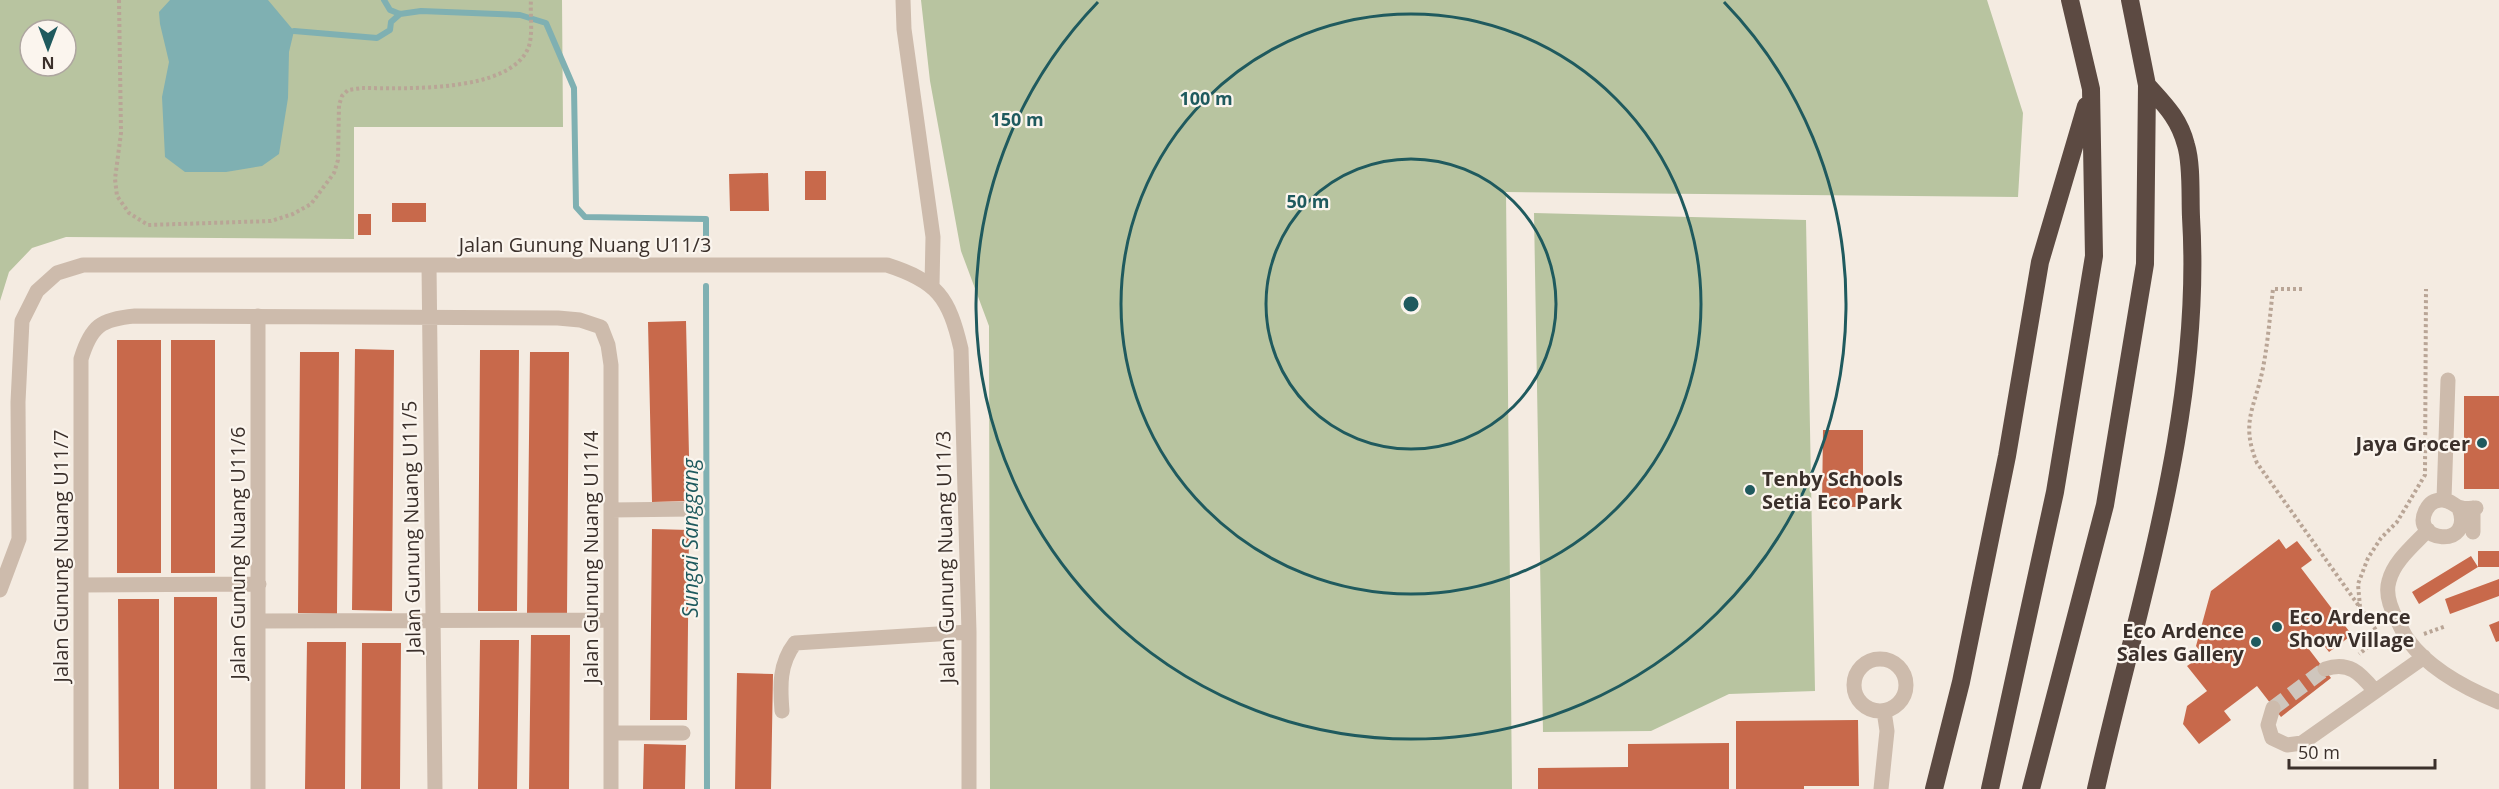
<svg xmlns="http://www.w3.org/2000/svg" width="2499" height="789" font-family="'Open Sans',sans-serif">
<style>
.green{fill:#b8c4a0;fill-rule:evenodd}
.water{fill:#7fb0b2}
.lines{fill:none;stroke-linecap:round;stroke-linejoin:round}
.stream{stroke:#7fb0b2;stroke-width:6}
.building{fill:#c8694b}
.minor-tunnel{stroke:#cfc6bd;stroke-width:15;stroke-dasharray:15 8;stroke-linecap:butt}
.path{stroke:#b9a596;stroke-width:4;stroke-dasharray:3 3;stroke-linecap:butt}
.minor{stroke:#cdbbac;stroke-width:15}
.highway{stroke:#5c4a42;stroke-width:18}
.ring{fill:none;stroke:#1f5a5e;stroke-width:3}
.poi-dot{fill:#1f5a5e;stroke:#fbf5ee;stroke-width:2}
.labels{text-anchor:middle;dominant-baseline:central;stroke-width:4.5;stroke-linejoin:round;paint-order:stroke}
.street-label{font-size:20px;fill:#3b302b;stroke:#fbf5ee}
.poi-label{font-size:20px;font-weight:bold;fill:#3b302b;stroke:#fbf5ee;text-anchor:end}
.water-label{font-size:21px;font-style:italic;fill:#1f5a5e;stroke:#fbf5ee}
.centre{fill:#1f5a5e;stroke:#fbf5ee;stroke-width:3}
.ring-label{font-size:18px;text-anchor:middle;font-weight:bold;fill:#1f5a5e;stroke:#fbf5ee;stroke-width:4.5;stroke-linejoin:round;paint-order:stroke}
</style>
<rect width="100%" height="100%" fill="#f4ebe1"/>
<path class="green" d="M0,0h562l1,127h-209v112l-288,-2 -34,11 -23,24 -9,29zM30,30h36v36h-36z
M921,0h1066l36,113 -5,84 -512,-5 6,597h-522l-1,-463 -28,-75 -31,-170z
M1534,213l272,7 9,471 -86,3 -78,37 -108,1z"/>
<path class="water" d="M170,0h98l26,31 -5,21 -1,46 -9,56 -17,12 -36,6h-41l-20,-15 -3,-60 7,-35 -9,-38 -1,-12z"/>
<g class="lines">
<path class="stream" d="M384,0l6,10 10,4 21,-3 99,4 26,8 28,65 2,119 9,10 121,2v27
M294,31l83,7 13,-8 1,-8 9,-8
M706,286l1,503"/>
</g>
<path class="building" d="M805,171h21v29h-21z
M768,173l1,38h-39l-1,-37z
M392,203h34v19h-34z
M358,214h13v21h-13z
M686,321l4,180 -38,1 -4,-180z
M117,340h44v233h-44z
M171,340h44v233h-44z
M355,349l39,1 -2,261 -40,-1z
M480,350h39l-2,261h-39z
M300,352h39l-2,262 -39,-1z
M530,352h39l-2,262 -40,-1z
M2464,396h35v93h-35z
M1823,430h40v77h-41z
M652,529l37,1 -2,190h-37z
M2279,539l7,10 11,-8 15,19 -11,8 51,67 -23,17 -10,-13 -11,9 23,30 -50,39 -24,-31 -33,25 7,9 -32,24 -16,-20 4,-18 20,-15 -20,-25 16,-11 -7,-9 15,-55z
M2478,551h21v16h-21z
M2471,556l7,11 -59,37 -7,-12z
M2499,579v17l-49,18 -5,-15z
M174,597h43v192h-43z
M118,599h41v190h-40z
M2499,621v20l-3,1 -7,-17z
M531,635h39l-1,154h-40z
M480,640h39l-2,149h-39z
M307,642h39l-1,147h-40z
M362,643h39l-1,146h-39z
M737,673l36,1 -2,115h-36z
M1858,720l1,66h-55v3h-68v-68z
M1729,743v46h-191v-21l90,-1v-23z
M644,744l42,1 -1,44h-42z"/>
<g class="lines">
<path class="minor-tunnel" d="M2273,708l52,-39"/>
<path class="path" d="M119,0l2,133 -6,46 2,17 12,17 19,12 123,-4 22,-7 18,-10 23,-31 4,-13 1,-55 3,-9 6,-6 14,-2c41,0 150,6 167,-42 4,-13 1,-32 2,-46
M2302,289h-29c-3,26 -5,53 -10,79 -8,40 -23,54 -6,95l119,167 1,10 -18,14
M2360,607l-2,-23 10,-26 13,-20 16,-16 28,-47 1,-186
M2424,634l22,-8"/>
<path class="minor" d="M903,0l1,29 29,208 -1,48
M429,265l6,524
M2444,499l4,-119
M2459,508c16,42 -50,34 -33,2 3,-6 8,-10 15,-10 10,-1 13,7 21,8 4,1 10,0 14,0
M2473,508v24
M611,510l82,-1
M2428,530c-14,15 -34,31 -39,51 -4,13 2,28 8,39 4,7 7,15 11,20 21,29 59,49 91,62
M81,585l178,-1
M0,590l19,-51 -1,-137 4,-81 15,-30 20,-18 26,-8h804c50,16 62,32 74,84l8,283v157
M258,621l352,-1
M1854 685a26 26 0 1 1 52 0a26 26 0 1 1-52 0Z
M2325,669c24,-8 35,4 49,21
M2273,708l-5,17 4,13 15,7 15,-2 122,-86
M782,711c-2,-25 -3,-47 13,-68l174,-11
M611,733h72
M81,789v-430c10,-33 20,-40 54,-43l423,2 22,2 21,7 7,18 3,20v424
M258,789v-473
M1881,789l6,-58 -3,-20"/>
<path class="highway" d="M1934,789l27,-107 46,-226 33,-194 46,-156
M1990,789l65,-297 39,-236 -3,-167 -21,-89
M2031,789l74,-284 40,-241 2,-179 -17,-85
M2096,789c42,-187 107,-378 95,-572 -1,-21 1,-52 -5,-72 -7,-27 -21,-40 -39,-60"/>
</g>
<g class="ring">
<circle cx="1411" cy="304" r="145"/>
<circle cx="1411" cy="304" r="290"/>
<path d="M1724 2A435 435 0 1 1 1098 2"/>
</g>
<g class="poi-dot">
<circle cx="2482" cy="443" r="6"/>
<circle cx="1750" cy="490" r="6"/>
<circle cx="2277" cy="627" r="6"/>
<circle cx="2256" cy="642" r="6"/>
</g>
<g class="labels">
<g class="street-label">
<text x="585" y="244">Jalan Gunung Nuang U11/3</text>
<text transform="translate(411 527) rotate(-91)">Jalan Gunung Nuang U11/5</text>
<text transform="translate(237 553) rotate(-90)">Jalan Gunung Nuang U11/6</text>
<text transform="translate(60 556) rotate(-90)">Jalan Gunung Nuang U11/7</text>
<text transform="translate(590 557) rotate(-90)">Jalan Gunung Nuang U11/4</text>
<text transform="translate(945 557) rotate(-91)">Jalan Gunung Nuang U11/3</text>
</g>
<g class="poi-label">
<text x="2470" y="443">Jaya Grocer</text>
<text x="1762" y="478" text-anchor="start">Tenby Schools<tspan x="1762" dy="23">Setia Eco Park</tspan></text>
<text x="2289" y="616" text-anchor="start">Eco Ardence<tspan x="2289" dy="23">Show Village</tspan></text>
<text x="2244" y="630">Eco Ardence<tspan x="2244" dy="23">Sales Gallery</tspan></text>
</g>
<g class="water-label">
<text transform="translate(690 538) rotate(-90)">Sungai Sanggang</text>
</g>
</g>
<circle cx="1411" cy="304" r="9" class="centre"/>
<g class="ring-label">
<text x="1206" y="105">100 m</text>
<text x="1017" y="126">150 m</text>
<text x="1308" y="208">50 m</text>
</g>
<g transform="translate(48 48) rotate(180)"><circle r="28" fill="#fbf5ee" stroke="#aea6a0" stroke-width="1.5"/>
<path d="M0-4.5L10 22L0 15L-10 22Z" fill="#1f5a5e"/>
<text y="-9" font-size="16" font-weight="bold" text-anchor="middle" fill="#3b302b">N</text>
</g>
<path d="M2289 759v9h146v-9" fill="none" stroke="#3b302b" stroke-width="3"/>
<text x="2298" y="759" font-size="18" fill="#3b302b" stroke="#fbf5ee" stroke-width="4.5" paint-order="stroke">50 m</text>
</svg>
